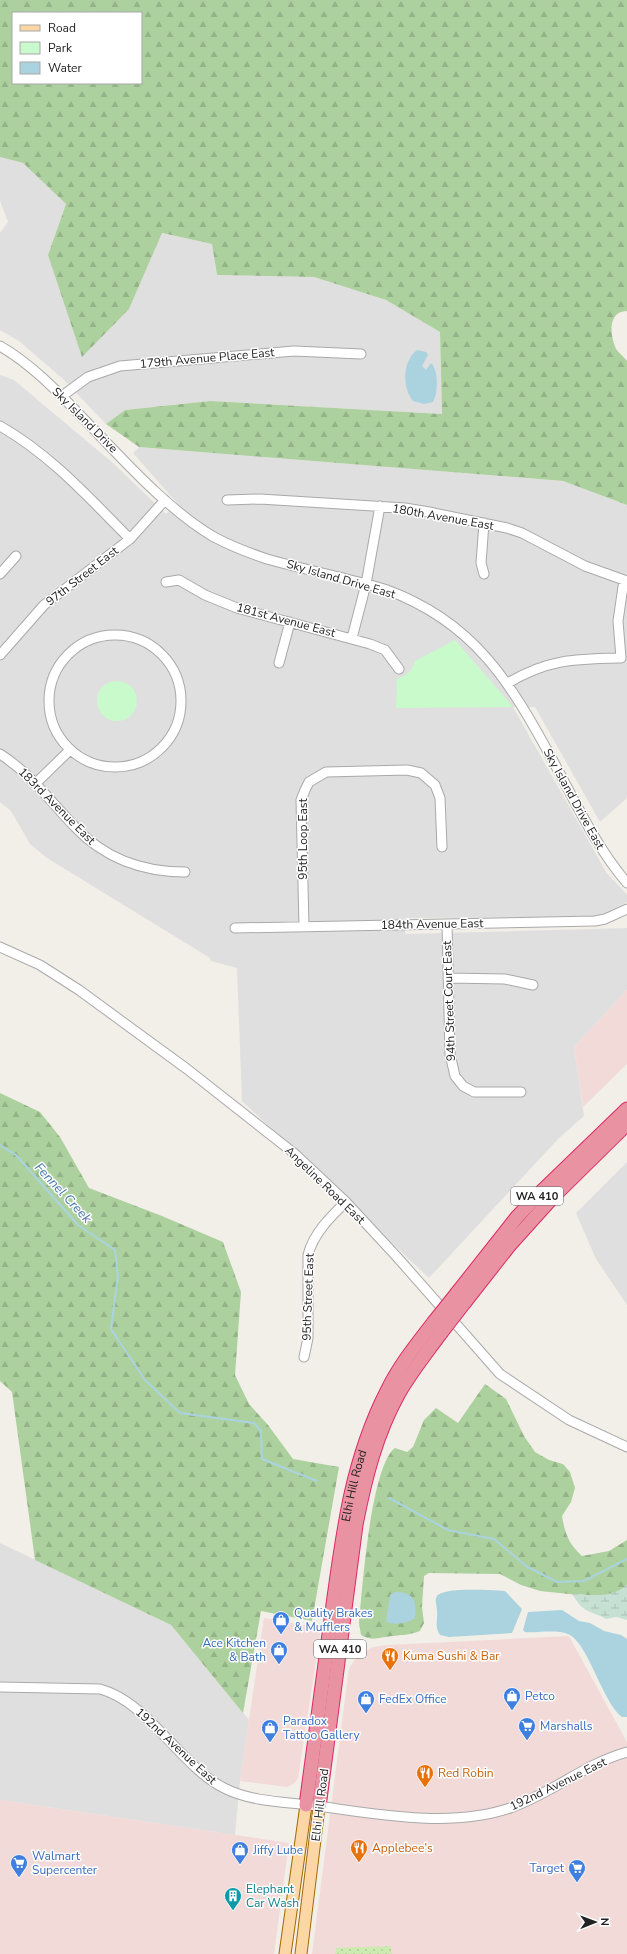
<svg xmlns="http://www.w3.org/2000/svg" width="627" height="1954" font-family="'Nunito Sans',sans-serif">
<style>
.residential{fill:#e0dfdf}
.commercial{fill:#f2dad9}
.grass{fill:url(#grass-dots)}
.forest{fill:url(#forest-firs);fill-rule:evenodd}
.wetland{fill:url(#wetland-marsh)}
.park{fill:#c8facc}
.water{fill:#aad3df}
.lines{fill:none;stroke-linecap:round;stroke-linejoin:round}
.stream{stroke:#aad3df;stroke-width:2}
.minor-casing{stroke:#a9a9a9;stroke-width:11}
.major-casing{stroke:#a06b00;stroke-width:13}
.highway-casing{stroke:#dc2a67;stroke-width:15}
.minor{stroke:#fff;stroke-width:9}
.major{stroke:#fcd6a4;stroke-width:11}
.highway{stroke:#e892a2;stroke-width:13}
.highway-bridge-casing{stroke:#dc2a67;stroke-width:15;stroke-linecap:butt}
.highway-bridge{stroke:#e892a2;stroke-width:13}
.labels{text-anchor:middle;dominant-baseline:central;stroke-width:3;stroke-linejoin:round;paint-order:stroke}
.shield{fill:#fff;stroke:#646464;stroke-width:1}
.shield-label{font-size:11px;font-weight:bold;fill:#222}
.street-label{font-size:12px;fill:#222;stroke:#fff}
.shop-label{font-size:12px;fill:#366cbe;stroke:#fff;text-anchor:start}
.food-label{font-size:12px;fill:#c56008;stroke:#fff;text-anchor:start}
.culture-label{font-size:12px;fill:#0d838f;stroke:#fff;text-anchor:start}
.water-label{font-size:13px;font-style:italic;fill:#4a7aab;stroke:#fff}
</style>
<defs>
<pattern id="grass-dots" width="8" height="8" patternUnits="userSpaceOnUse"><rect width="8" height="8" fill="#cdebb0"/><path d="M2 2h.1M6 6h.1" fill="none" stroke="#b0c997" stroke-width="1.8" stroke-linecap="round"/></pattern>
<pattern id="forest-firs" width="22" height="20" patternUnits="userSpaceOnUse"><rect width="22" height="20" fill="#add19e"/><path d="M5 1l3.5 6h-7zM16 11l3.5 6h-7z" fill="#95b388"/></pattern>
<pattern id="wetland-marsh" width="20" height="14" patternUnits="userSpaceOnUse"><rect width="20" height="14" fill="#c6e0d4"/><path d="M1 5h8M5 5V1M11 12h8M15 12V8" fill="none" stroke="#aac0b6"/></pattern>
</defs>
<rect width="100%" height="100%" fill="#f2efe9"/>
<path class="residential" d="M0,157l23,6 43,41 -18,51 81,54 32,-76 51,11 5,31 97,2 72,23 54,32 2,82 -232,-13 -85,9 -19,14 -43,-45 -44,-38 -19,-11v-97l8,-11 -8,-21z
M0,375l14,5 100,84 52,50 11,-11 -44,-50 6,-6 424,34 64,24v293l-27,24 -65,-115h-22l93,165 21,23v7l-30,15 -192,1v16l222,-6v62l-53,57 10,69 -26,23 -129,139 -187,-177 -5,-133 -26,-7 -1,-3 -163,-100 -17,-14 -19,-33 -11,-9z
M627,1162v143l-31,-46 -20,-46z
M0,1543l171,82 78,95 -9,61 -5,54 -235,-35z"/>
<path class="commercial" d="M627,990v74l-44,43 -9,-60z
M264,1618l57,10 -23,150 -3,5 -8,4 -47,-6z
M569,1636l58,106v212h-315l37,-286 8,-11 15,-10 16,-2z
M0,1800l289,43 -15,111h-274z"/>
<path class="grass" d="M391,1946l1,8h-57l1,-6z"/>
<path class="forest" d="M0,0h627v311c-20,0 -17,25 -11,38 3,4 8,8 11,12v144l-64,-24 -424,-34 -33,-23 19,-14 85,-9 232,13 -2,-82 -54,-32 -72,-23 -97,-2 -5,-31 -50,-11 -33,76 -47,48 -34,-102 18,-51 -43,-41 -23,-6zM13,13h128v70h-128z
M0,1093l40,19 20,25 29,51 73,28 61,26 18,50 -6,83 14,29 19,21 25,34 46,8 -27,154 -51,-10 -18,102 -72,-88 -136,-65 -23,-168 -12,-11z
M485,1384l21,15 18,37 11,16 14,8 14,4 7,8 5,16 -4,14 -9,14c3,18 7,28 20,40l27,-5 18,-11v45l-8,7 -12,4 -38,-2 -29,-3 -19,-6 -21,-11 -71,-1 -5,3 -2,31 2,16 -4,8c-10,4 -18,4 -28,5 -12,1 -20,6 -31,-1l-2,-12c3,-33 12,-158 36,-175l12,4 6,-5 11,-27 12,-12 22,15z"/>
<path class="wetland" d="M627,1585v35l-11,-3 -10,2c-6,-4 -12,-5 -18,-8 -7,-3 -12,-11 -16,-17 21,1 37,5 55,-9z"/>
<path class="park" d="M455,640l58,67 -117,1 1,-29c10,-3 15,-8 18,-18z
M97 701a20 20 0 1 1 40 0a20 20 0 1 1-40 0Z"/>
<path class="water" d="M417,350l9,2 2,3 -6,11 4,4 5,-7c8,7 7,30 2,39l-9,2 -11,-3c-11,-14 -11,-39 4,-51z
M490,1590l15,1 17,18 -10,24 -63,4 -9,-2c-6,-9 -2,-16 -3,-24 0,-6 -3,-10 0,-15 6,-8 43,-6 53,-6z
M395,1592c18,0 22,8 20,26 -8,6 -20,7 -29,4l4,-27z
M562,1610l17,11 11,2 14,8 17,4 6,4v78h-5c-20,-15 -34,-75 -54,-83 -12,-5 -31,-1 -43,-2l-2,-2 5,-18z"/>
<g class="lines">
<path class="stream" d="M0,1145l16,10 62,70 37,25 3,25 -7,54 34,51 35,33 74,10 7,8 1,28 55,22
M389,1498l59,32 46,9 32,27 31,16 27,-1 43,-22"/>
<defs>
<path id="minor" d="M0,346c31,18 55,43 80,69 39,40 86,94 134,122 17,9 35,16 53,22 25,7 51,13 76,19 15,4 30,7 44,12 87,32 123,92 165,169 23,42 44,88 75,124
M62,396l26,-19 32,-11 174,-15 67,3
M0,426c51,29 89,72 130,113
M227,500l33,-1 145,9 24,4 78,16 15,5 63,33 39,14 -6,41 3,37c-46,1 -73,1 -113,25
M484,523l-3,40 3,11
M0,574l16,-18
M166,582l13,-2 26,15 32,13 133,36 15,6 14,19
M49 701a66 66 0 1 1 132 0a66 66 0 1 1-132 0Z
M352,638l14,-54 14,-78
M0,655l44,-50 86,-66 35,-39
M279,663l11,-41
M0,754c30,19 50,47 75,73 29,31 68,45 110,45
M36,783l34,-33
M447,924l3,130 5,22 8,10 11,6h47
M304,927l-3,-127 4,-10 4,-8 17,-10 81,-2 14,3 14,12 5,13 2,49
M235,928l360,-7 10,-2 22,-10
M0,947l40,18 39,25 108,79 108,85 51,48 51,55 103,117 69,46 58,27
M448,978l57,1 28,6
M304,1357l4,-19v-83c5,-21 23,-39 38,-53
M0,1687l100,2c49,13 80,77 124,99 25,13 58,14 86,17 62,8 139,24 200,3 41,-14 74,-44 117,-56"/>
<path id="major" d="M285,1954l21,-149
M301,1954l18,-147"/>
<g id="highway">
<path d="M457,1293l60,-76 22,-23 88,-85"/>
<path d="M465,1302l44,-56 45,-50 73,-72"/>
<path id="s1" d="M306,1805c8,-62 17,-124 25,-186 11,-79 19,-156 56,-228 12,-25 29,-46 46,-68"/>
<path d="M319,1807l37,-282c9,-46 20,-91 43,-132 12,-21 28,-41 42,-60"/>
</g>
</defs>
<use href="#minor" class="minor-casing"/>
<use href="#major" class="major-casing"/>
<use href="#highway" class="highway-casing"/>
<use href="#minor" class="minor"/>
<use href="#major" class="major"/>
<use href="#highway" class="highway"/>
<defs>
<path id="highway-bridge" d="M433,1323l24,-30
M441,1333l24,-31"/>
</defs>
<use href="#highway-bridge" class="highway-bridge-casing"/>
<use href="#highway-bridge" class="highway-bridge"/>
</g>
<defs>
<symbol id="shop-pin" viewBox="-11 -11 22 30"><path d="M0 17L-7.5 6A9.5 9.5 0 1 1 7.5 6Z" fill="#3f7fe0" stroke="#fff"/><path d="M-5-2.5h2.3a2.7 3.5 0 0 1 5.4 0H5L5.5 6h-11ZM-1.5-2.5h3a1.5 2.3 0 0 0-3 0Z" fill="#fff"/></symbol>
<symbol id="restaurant-pin" viewBox="-11 -11 22 30"><path d="M0 17L-7.5 6A9.5 9.5 0 1 1 7.5 6Z" fill="#e8710a" stroke="#fff"/><path d="M-5-6h1v4h1v-4h1v4h1v-4h1v5L-1.5 .5V6h-2V.5L-5-1ZM5-6V6H3V1.5H1.5Q1.5-4 5-6Z" fill="#fff"/></symbol>
<symbol id="supermarket-pin" viewBox="-11 -11 22 30"><path d="M0 17L-7.5 6A9.5 9.5 0 1 1 7.5 6Z" fill="#3f7fe0" stroke="#fff"/><path d="M-6-5.5h2.5l.6 2H6L4.5 2H-2.5L-4.4-4H-6ZM-1.5 3.2a1.3 1.3 0 1 0 .1 0ZM3 3.2a1.3 1.3 0 1 0 .1 0Z" fill="#fff"/></symbol>
<symbol id="building-pin" viewBox="-11 -11 22 30"><path d="M0 17L-7.5 6A9.5 9.5 0 1 1 7.5 6Z" fill="#0f9aa8" stroke="#fff"/><path d="M-4-6H4V6H1V3H-1V6H-4ZM-2.5-4.3h1.7v1.8h-1.7ZM.8-4.3h1.7v1.8H.8ZM-2.5-1h1.7V.8h-1.7ZM.8-1h1.7V.8H.8Z" fill="#fff"/></symbol>
</defs>
<g fill-rule="evenodd">
<use href="#shop-pin" x="271" y="1610" width="20" height="27"/>
<use href="#shop-pin" x="269" y="1640" width="20" height="27"/>
<use href="#restaurant-pin" x="380" y="1646" width="20" height="27"/>
<use href="#shop-pin" x="502" y="1686" width="20" height="27"/>
<use href="#shop-pin" x="356" y="1689" width="20" height="27"/>
<use href="#supermarket-pin" x="517" y="1716" width="20" height="27"/>
<use href="#shop-pin" x="260" y="1718" width="20" height="27"/>
<use href="#restaurant-pin" x="415" y="1763" width="20" height="27"/>
<use href="#restaurant-pin" x="349" y="1838" width="20" height="27"/>
<use href="#shop-pin" x="230" y="1840" width="20" height="27"/>
<use href="#supermarket-pin" x="9" y="1853" width="20" height="27"/>
<use href="#supermarket-pin" x="567" y="1858" width="20" height="27"/>
<use href="#building-pin" x="223" y="1886" width="20" height="27"/>
</g>
<g class="labels">
<g class="shield">
<rect x="511" y="1187" width="52" height="18" rx="3"/>
<rect x="314" y="1640" width="52" height="18" rx="3"/>
</g>
<g class="shield-label">
<text x="537" y="1196">WA 410</text>
<text x="340" y="1649">WA 410</text>
</g>
<g class="street-label">
<text transform="translate(207 358) rotate(-5)">179th Avenue Place East</text>
<text transform="translate(85 420) rotate(45)">Sky Island Drive</text>
<text transform="translate(443 517) rotate(10)">180th Avenue East</text>
<text transform="translate(82 576) rotate(-38)">97th Street East</text>
<text transform="translate(341 579) rotate(16)">Sky Island Drive East</text>
<text transform="translate(286 620) rotate(15)">181st Avenue East</text>
<text transform="translate(574 799) rotate(61)">Sky Island Drive East</text>
<text transform="translate(57 806) rotate(45)">183rd Avenue East</text>
<text transform="translate(303 839) rotate(-90)">95th Loop East</text>
<text transform="translate(432 924) rotate(-1)">184th Avenue East</text>
<text transform="translate(449 1001) rotate(-92)">94th Street Court East</text>
<text transform="translate(325 1185) rotate(44)">Angeline Road East</text>
<text transform="translate(308 1297) rotate(-88)">95th Street East</text>
<text stroke="none"><textPath href="#s1" startOffset="323">Elhi Hill Road</textPath></text>
<text transform="translate(176 1746) rotate(43)">192nd Avenue East</text>
<text transform="translate(558 1784) rotate(-26)">192nd Avenue East</text>
<text transform="translate(320 1805) rotate(-83)">Elhi Hill Road</text>
</g>
<g class="shop-label">
<text x="294" y="1613">Quality Brakes<tspan x="294" dy="14">&amp; Mufflers</tspan></text>
<text x="266" y="1643" text-anchor="end">Ace Kitchen<tspan x="266" dy="14">&amp; Bath</tspan></text>
<text x="525" y="1696">Petco</text>
<text x="379" y="1699">FedEx Office</text>
<text x="283" y="1721">Paradox<tspan x="283" dy="14">Tattoo Gallery</tspan></text>
<text x="540" y="1726">Marshalls</text>
<text x="253" y="1850">Jiffy Lube</text>
<text x="32" y="1856">Walmart<tspan x="32" dy="14">Supercenter</tspan></text>
<text x="564" y="1868" text-anchor="end">Target</text>
</g>
<g class="food-label">
<text x="403" y="1656">Kuma Sushi &amp; Bar</text>
<text x="438" y="1773">Red Robin</text>
<text x="372" y="1848">Applebee's</text>
</g>
<g class="culture-label">
<text x="246" y="1889">Elephant<tspan x="246" dy="14">Car Wash</tspan></text>
</g>
<g class="water-label">
<text transform="translate(63 1193) rotate(47)">Fennel Creek</text>
</g>
</g>
<rect x="12" y="12" width="130" height="72" fill="#ffffff" stroke="#a7a7a7"/>
<rect x="20" y="25" width="20" height="6" fill="#fcd6a4" stroke="#a7a7a7"/>
<text x="48" y="32" font-size="12" fill="#222222">Road</text>
<rect x="20" y="42" width="20" height="12" fill="#c8facc" stroke="#a7a7a7"/>
<text x="48" y="52" font-size="12" fill="#222222">Park</text>
<rect x="20" y="62" width="20" height="12" fill="#aad3df" stroke="#a7a7a7"/>
<text x="48" y="72" font-size="12" fill="#222222">Water</text>
<g transform="translate(595 1922) rotate(89)" stroke="#ffffff" stroke-width="3" paint-order="stroke">
<path d="M0-3L7 15L0 10L-7 15Z" fill="#222222"/>
<text y="-6" font-size="11" font-weight="bold" text-anchor="middle" fill="#222222">N</text>
</g>
</svg>
